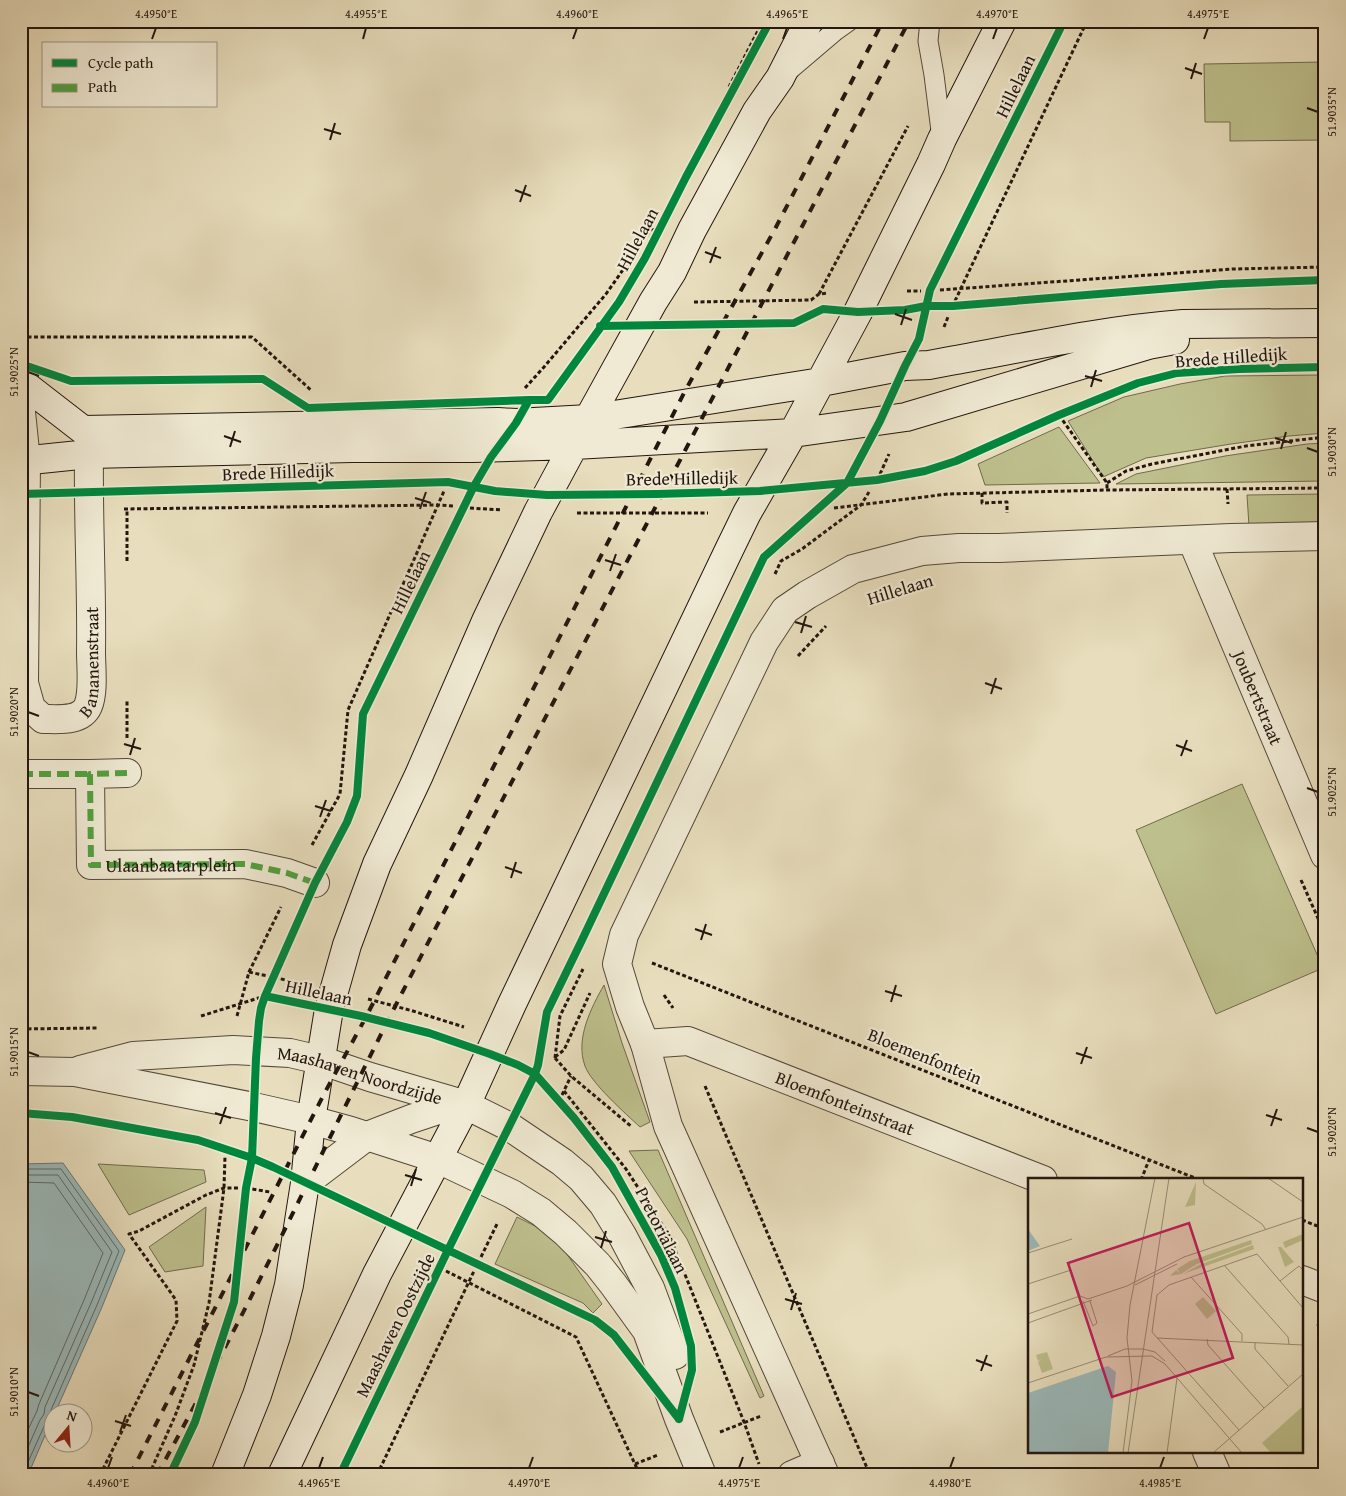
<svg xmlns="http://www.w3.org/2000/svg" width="1346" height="1496" font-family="'Gentium Book Plus',serif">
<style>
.green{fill:#bdbf8c;stroke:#706a4e}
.water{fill:#9bbabb;stroke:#6b7876}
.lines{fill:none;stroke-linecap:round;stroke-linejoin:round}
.shore{stroke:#5f6865;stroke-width:1}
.lane-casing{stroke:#54483a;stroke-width:21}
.street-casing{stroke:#54483a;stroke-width:30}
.secondary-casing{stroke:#23160f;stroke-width:30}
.path{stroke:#23160f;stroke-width:3;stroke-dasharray:4 2.5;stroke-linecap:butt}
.lane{stroke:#f0ead4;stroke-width:19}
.street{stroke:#f0ead4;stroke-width:28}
.secondary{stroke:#f0ead4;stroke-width:28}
.rail{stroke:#23160f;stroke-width:4;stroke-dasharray:9 9;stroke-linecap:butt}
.quiet{stroke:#50a13f;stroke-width:6;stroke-dasharray:12 6;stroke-linecap:butt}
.cycleway-casing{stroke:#f0ead4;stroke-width:11}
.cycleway{stroke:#00873e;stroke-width:8}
.ticks{fill:none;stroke:#23160f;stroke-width:2}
.labels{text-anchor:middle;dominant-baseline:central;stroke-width:4.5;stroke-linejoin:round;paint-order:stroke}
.street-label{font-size:18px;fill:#23160f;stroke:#f0ead4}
.inset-road{fill:none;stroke:#998e77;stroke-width:1}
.view{fill:#c2185b;fill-opacity:0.15;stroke:#c2185b;stroke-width:2.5}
.inset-edge{fill:none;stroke:#23160f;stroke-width:2.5}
.neatline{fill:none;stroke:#23160f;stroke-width:2}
.ticks-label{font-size:12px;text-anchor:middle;fill:#23160f}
</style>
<rect width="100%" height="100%" fill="#e8debd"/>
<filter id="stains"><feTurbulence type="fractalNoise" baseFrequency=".004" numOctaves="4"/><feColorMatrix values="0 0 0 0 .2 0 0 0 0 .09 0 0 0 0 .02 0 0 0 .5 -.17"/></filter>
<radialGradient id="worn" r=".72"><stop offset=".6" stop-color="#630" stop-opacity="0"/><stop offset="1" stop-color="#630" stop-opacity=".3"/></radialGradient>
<path class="green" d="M1325,62v78l-95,1v-19h-25l-1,-58z
M1325,375v58l-36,3 -58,8 -85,14 -43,19 -35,-56 56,-24 56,-13 45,-8z
M1059,427l41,56 -115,2 -7,-21z
M1325,443v38l-209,3 20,-10 89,-18 82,-12z
M1325,494v31l-76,1 -2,-31z
M1242,784l81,184 -107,46 -80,-184z
M604,985l18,58 28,79 -10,5c-14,-13 -49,-44 -55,-61 -10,-27 6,-58 19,-81z
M658,1150l106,246 -4,2 -73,-159 -58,-88z
M98,1164l106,6 2,12 -77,33z
M206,1207l-3,59 -38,6 -16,-25z
M517,1217l22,11 25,22 38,54 -9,9 -10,-10 -88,-39z"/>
<path class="water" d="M63,1163l62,87 -23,57 -47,106 -3,1v5l-24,56h-7v-311z"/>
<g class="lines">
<path class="shore" d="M21,1169h40l58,82 -22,54 -46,105 1,8 -6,4 -22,49v4
M21,1175h37l54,77 -21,51 -46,104 -1,7 -4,6 -19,43
M21,1182l33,1 49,70 -19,47 -45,104 -2,7 -16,33"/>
<defs>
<path id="lane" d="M930,21l-2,20 6,34 8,64
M788,71l47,-40 14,-10"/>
<g id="street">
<path id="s1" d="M22,382l-1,30 5,49 -2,222 7,25 12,11c15,0 38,3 45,-13 6,-14 3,-39 3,-54 1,-66 -3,-132 -2,-198"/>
<path id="s2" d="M1192,540l133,315"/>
<path id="s3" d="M127,773l-37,1 1,91 154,-1 42,9 28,10"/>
<path d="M21,774h69"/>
<path id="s4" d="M645,1044l43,-3 355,139"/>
<path id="s5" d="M80,1070l53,-14 100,-6 57,3 30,7 50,17 96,28 44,22 52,35 19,16 22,26 19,31 28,53 25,67"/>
<path d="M21,1071l54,1 179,35 57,13 40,11 87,28 74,35 29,18 25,21 32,32 15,19 34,47 32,88 23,56"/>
<path d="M305,1183l62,-47 44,-17 24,-8 27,-5"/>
<path d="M1302,1280l23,9"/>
<path d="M1207,1452l10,23"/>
<path d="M792,1475l28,-12"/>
<path d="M825,1475l-157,-349 -23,-82 -15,-37 -13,-43 7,-29 140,-293 21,-32 22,-15 46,-26 69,-18 37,-3h40l232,-10 94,-2"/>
</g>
<path id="secondary" d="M21,382l62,48 415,-8 18,1 73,-4 232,-37 84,-16 24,-1 21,-4c77,-14 155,-31 233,-37l142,-1
M21,461l68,-7 263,-6h121l101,-3 219,-12 113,-16 242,-72 27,-5
M225,1475l32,-80 19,-59 13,-51 16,-102 6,-63 18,-111 18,-64 30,-81 42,-89 67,-154 52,-109 36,-67 79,-143 19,-30 20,-42 65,-119 23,-33 29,-57
M282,1475l95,-201 89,-169 46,-101 217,-454 18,-37 46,-80 65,-121 73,-148 11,-25 60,-118"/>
</defs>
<use href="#lane" class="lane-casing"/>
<use href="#street" class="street-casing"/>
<use href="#secondary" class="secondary-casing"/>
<path class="path" d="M729,87l34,-66
M940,290l293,-21 92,-2
M907,291h14
M819,294l89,-168
M955,301l132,-280
M694,302l117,-2 8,-6 9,-1
M944,327l4,-10
M21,337h231l60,54
M525,388l19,-21 62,-73 47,-67
M1059,415l48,68v7
M880,474l9,-20
M1107,483l19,-12 26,-7 94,-18 79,-9
M1227,489l1,15
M982,493v10l25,-1v11
M470,508l32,2
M834,508l114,-14 159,-4 218,-2
M124,509l315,-4 14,1
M577,513h131
M127,561v-52
M775,574l6,-13 21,-12 59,-44 8,-13
M798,656l28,-30
M127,738v-39
M312,845l28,-51 8,-84 96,-219
M1301,880l24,54
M652,963l548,217
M249,972l51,11
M664,995l9,13
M368,999l45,12 51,16
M201,1016l64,-20
M237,1016l12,-44 32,-65
M21,1029l77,-1
M555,1057l9,-7 26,-57
M555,1058l5,-42 23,-47
M555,1058l16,18 61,51
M705,1086l165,389
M564,1091l62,78 44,68 74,185 15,42
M562,1095l9,-19
M1141,1180l8,-20
M246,1188l24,4
M1302,1220l23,9
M481,1257l16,-33
M423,1261l9,4
M446,1271l130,66 64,138
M1317,1324l8,3
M720,1432l41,-16
M635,1464l23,-9
M100,1475l77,-154 -1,-21 -47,-66 10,-3 67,-36 18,-7h14
M149,1475l26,-59 19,-51 15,-62 15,-115 1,-32
M377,1475l97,-204"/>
<use href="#lane" class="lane"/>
<use href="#street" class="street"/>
<use href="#secondary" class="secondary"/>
<path class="rail" d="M130,1475l194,-381 42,-77 319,-626 90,-162 108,-208
M157,1475c45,-82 88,-165 129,-248 39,-79 77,-158 117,-236 168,-324 338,-646 506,-970"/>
<path class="quiet" d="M127,773l-37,1 1,91 154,-1 42,9 28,10
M21,774h69"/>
<defs>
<path id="cycleway" d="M600,326l194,-3 29,-14 35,3 47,-2 21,-4h27l268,-22 104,-4
M21,364l50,17 192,-2 45,29 221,-8
M21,494l427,-12 47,9 52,4 110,-1 103,-3 117,-11 48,-9 31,-10 103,-46 79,-32 39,-10 62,-4 86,-2
M265,996l96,20 68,17 61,21 28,11 17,9 39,44 38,49 49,88 14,33 16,58 1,24 -13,49
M21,1113l51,4 126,23 54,18 21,9 322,153 19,15 65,84
M170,1475l25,-53 39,-120 12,-114 6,-30 4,-100 3,-37 2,-13 4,-12 50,-113 32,-61 10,-26 6,-82 111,-228 17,-29 25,-34 13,-23h19l71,-98 26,-44 41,-81 84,-156
M340,1475l108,-225 87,-176 3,-9 9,-53 34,-70 183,-385 83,-74 33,-62 25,-55 14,-27 11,-49 134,-269"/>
</defs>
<use href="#cycleway" class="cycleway-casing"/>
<use href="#cycleway" class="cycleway"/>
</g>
<path class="ticks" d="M152,39l4,-11M363,39l3,-11M573,39l4,-11M783,39l4,-11M993,39l4,-11M1204,39l4,-11M1185,68l17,6M1191,79l5,-16M1307,108l11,4M324,129l17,5M330,140l5,-17M515,190l16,6M520,202l6,-17M705,252l16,6M710,263l6,-16M895,314l17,6M901,325l5,-16M28,372l11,4M1085,376l17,5M1091,387l5,-17M224,436l17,6M1275,438l17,5M230,447l5,-16M1307,448l11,4M1281,449l5,-17M415,498l16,5M420,509l6,-17M605,560l16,5M610,571l6,-17M795,622l17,5M801,633l5,-17M985,683l17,6M991,694l5,-16M28,712l11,4M124,744l17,5M1176,745l16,6M130,755l5,-17M1181,756l6,-16M1307,788l11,4M315,806l16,5M320,817l6,-17M505,867l17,6M511,878l5,-16M695,929l17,6M701,940l5,-16M885,991l17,5M891,1002l5,-17M28,1052l11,4M1076,1053l16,5M1081,1064l6,-17M215,1113l16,5M1266,1115l16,5M220,1124l6,-17M1271,1126l6,-17M1307,1128l11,4M405,1175l17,5M411,1186l5,-17M595,1237l17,5M601,1248l5,-17M785,1299l17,5M791,1310l5,-17M976,1360l16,6M981,1371l6,-16M28,1392l11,4M115,1421l16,5M120,1432l6,-17M108,1468l4,-11M319,1468l4,-11M529,1468l4,-11M739,1468l4,-11M950,1468l4,-11M1160,1468l4,-11"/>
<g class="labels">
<g class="street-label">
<text transform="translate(1015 86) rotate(-64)">Hillelaan</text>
<text transform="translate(637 239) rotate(-62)">Hillelaan</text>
<text transform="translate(1231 357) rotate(-4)">Brede Hilledijk</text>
<text transform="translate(278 472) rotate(-2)">Brede Hilledijk</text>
<text transform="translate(682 478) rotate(-1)">Brede Hilledijk</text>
<text transform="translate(410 582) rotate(-64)">Hillelaan</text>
<text transform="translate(900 589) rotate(-17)">Hillelaan</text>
<text stroke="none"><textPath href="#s1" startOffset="438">Bananenstraat</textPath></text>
<text stroke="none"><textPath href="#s2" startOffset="171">Joubertstraat</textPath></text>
<text stroke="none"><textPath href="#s3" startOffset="208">Ulaanbaatarplein</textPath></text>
<text transform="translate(319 992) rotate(12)">Hillelaan</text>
<text transform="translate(925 1056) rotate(22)">Bloemenfontein</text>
<text stroke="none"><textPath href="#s5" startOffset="285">Maashaven Noordzijde</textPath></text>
<text stroke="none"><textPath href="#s4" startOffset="212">Bloemfonteinstraat</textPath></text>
<text transform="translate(662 1230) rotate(63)">Pretorialaan</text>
<text transform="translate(395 1325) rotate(-64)">Maashaven Oostzijde</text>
</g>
</g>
<g transform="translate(1028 1178)">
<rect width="275" height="275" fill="#e8debd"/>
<path d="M168,4l-1,23 -10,2zM275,56v6l-18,8 -2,-6zM223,62l1,4 -55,20 -16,10 -11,2 6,-6 4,3 -3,-4 13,-8zM225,67l1,4 -71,25 16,-9zM250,69h3l13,15 -9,5zM175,119l13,14 -9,8 -12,-15zM19,174l6,17 -11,4 -4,-11 3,-3 -3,2 -2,-6zM275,228v47h-32l-9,-10z" fill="#bdbf8c"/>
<path d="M0,51l12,17 -12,5zM80,188l8,6 -8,81h-80v-60z" fill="#9bbabb"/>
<path class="inset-road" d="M175,0l1,6 58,40 4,6M240,0l35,24M0,75l44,-14M196,87l64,72 1,7M163,99l51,57v7M252,103l19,-15 4,4M0,106l43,-14 9,26M107,107l42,-21M55,123l10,25 4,-3 -7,-22M0,136l52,-18 8,3 39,-13 57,-29 119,-40M0,145l64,-23M129,160l146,7M179,161l1,6 56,63M227,164v7l33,37M80,178l17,-7h18l12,3 10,9M0,205l78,-26 46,-1 13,8 77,89M211,252l-87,-98 5,-37 12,-10 88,-31 46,54M95,275l9,-72 -5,-43 3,-33 25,-127M100,275l41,-275M139,275l10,-75M185,275l90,-79"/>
<path class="view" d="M161,45l44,135 -121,39 -44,-134z"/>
<rect width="275" height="275" class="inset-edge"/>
</g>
<rect width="1346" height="1496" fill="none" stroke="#e8debd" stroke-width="55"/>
<rect x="42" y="42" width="175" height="65" fill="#f0ead4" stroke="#9e9585"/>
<rect x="52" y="59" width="25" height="8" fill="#00873e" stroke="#9e9585"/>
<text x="88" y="68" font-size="15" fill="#23160f">Cycle path</text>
<rect x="52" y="84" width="25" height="8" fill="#50a13f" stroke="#9e9585"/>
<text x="88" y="92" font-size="15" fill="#23160f">Path</text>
<g transform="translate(68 1428) rotate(18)"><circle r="24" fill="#f0ead4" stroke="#9e9585"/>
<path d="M0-4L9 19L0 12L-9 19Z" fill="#8f2418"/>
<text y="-8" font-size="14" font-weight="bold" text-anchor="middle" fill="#23160f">N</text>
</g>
<rect x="28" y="28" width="1290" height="1440" class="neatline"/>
<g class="ticks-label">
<text x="156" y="18">4.4950°E</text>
<text x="366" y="18">4.4955°E</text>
<text x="577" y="18">4.4960°E</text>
<text x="787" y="18">4.4965°E</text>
<text x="997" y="18">4.4970°E</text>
<text x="1208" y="18">4.4975°E</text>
<text transform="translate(1332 112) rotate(-90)" y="4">51.9035°N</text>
<text transform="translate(14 372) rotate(-90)" y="4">51.9025°N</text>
<text transform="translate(1332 452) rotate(-90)" y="4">51.9030°N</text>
<text transform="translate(14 712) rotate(-90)" y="4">51.9020°N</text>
<text transform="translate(1332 792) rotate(-90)" y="4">51.9025°N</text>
<text transform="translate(14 1052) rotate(-90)" y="4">51.9015°N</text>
<text transform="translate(1332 1132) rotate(-90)" y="4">51.9020°N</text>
<text transform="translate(14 1392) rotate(-90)" y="4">51.9010°N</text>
<text x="108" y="1487">4.4960°E</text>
<text x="319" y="1487">4.4965°E</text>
<text x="529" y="1487">4.4970°E</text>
<text x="739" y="1487">4.4975°E</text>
<text x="950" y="1487">4.4980°E</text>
<text x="1160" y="1487">4.4985°E</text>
</g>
<rect width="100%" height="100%" filter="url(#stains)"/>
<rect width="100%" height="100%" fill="url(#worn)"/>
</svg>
